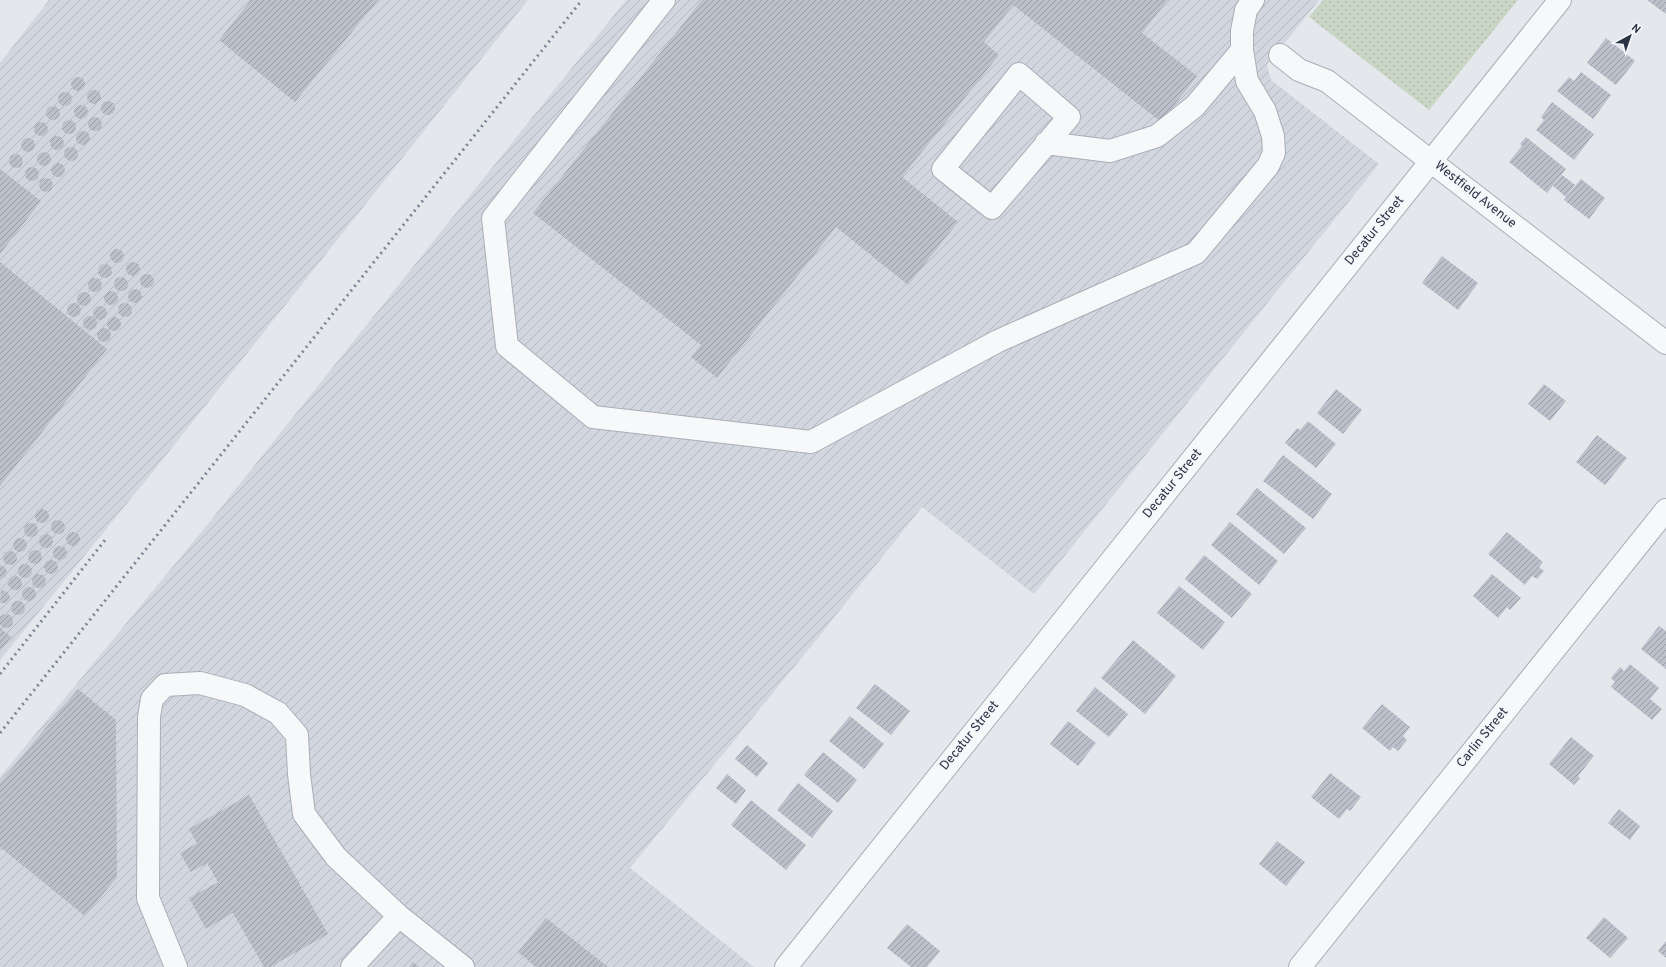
<svg xmlns="http://www.w3.org/2000/svg" width="1666" height="967" font-family="Overpass,sans-serif">
<style>
.industrial{fill:url(#industrial-furrows)}
.grass{fill:url(#grass-dots)}
.building{fill:url(#building-hatch)}
.lines{fill:none;stroke-linecap:round;stroke-linejoin:round}
.minor-casing{stroke:#a9aeb7;stroke-width:24}
.minor{stroke:#f7f8fa;stroke-width:22}
.rail{stroke:#7d8696;stroke-width:3;stroke-dasharray:2 4;stroke-linecap:butt}
.labels{text-anchor:middle;dominant-baseline:central;stroke-width:3.5;stroke-linejoin:round;paint-order:stroke}
.street-label{font-size:13px;fill:#2b3445;stroke:#f4f6f9}
</style>
<defs>
<pattern id="industrial-furrows" width="10" height="10" patternUnits="userSpaceOnUse"><rect width="10" height="10" fill="#d2d6de"/><path d="M-1 1l2-2M0 10L10 0M9 11l2-2" fill="none" stroke="#b4b8c0"/></pattern>
<pattern id="grass-dots" width="8" height="8" patternUnits="userSpaceOnUse"><rect width="8" height="8" fill="#c9d6c5"/><path d="M2 2h.1M6 6h.1" fill="none" stroke="#adb8ab" stroke-width="1.8" stroke-linecap="round"/></pattern>
<pattern id="building-hatch" width="6" height="6" patternUnits="userSpaceOnUse"><rect width="6" height="6" fill="#bbc0ca"/><path d="M-1 1l2-2M0 6l6-6M5 7l2-2" fill="none" stroke="#989da6"/></pattern>
</defs>
<rect width="100%" height="100%" fill="#e4e7ec"/>
<path class="industrial" d="M49,0h479l-373,469 -155,191v-597z
M626,0h693l-52,65 4,15 108,84 -345,430 -112,-87 -101,127 -191,234 124,99h-754v-190l207,-252z"/>
<path class="grass" d="M1323,0h195l-89,110 -120,-93z"/>
<path class="building" d="M251,0h127l-83,102 -76,-62z
M702,0h466l-26,33 55,43 -36,46 -148,-117 -29,37 15,13 -97,122 56,45 -50,63 -72,-58 -119,151 -26,-21 10,-12 -168,-132z
M1647,0h19v14z
M1606,38l29,23 -19,24 -29,-22z
M1581,72l30,23 -18,24 -36,-28 12,-14 5,4z
M71 84a7 7 0 1 1 14 0a7 7 0 1 1-14 0Z
M87 97a7 7 0 1 1 14 0a7 7 0 1 1-14 0Z
M58 99a7 7 0 1 1 14 0a7 7 0 1 1-14 0Z
M101 108a7 7 0 1 1 14 0a7 7 0 1 1-14 0Z
M1552,102l42,32 -20,26 -38,-30 8,-10 -3,-3z
M74 112a7 7 0 1 1 14 0a7 7 0 1 1-14 0Z
M46 113a7 7 0 1 1 14 0a7 7 0 1 1-14 0Z
M88 124a7 7 0 1 1 14 0a7 7 0 1 1-14 0Z
M62 127a7 7 0 1 1 14 0a7 7 0 1 1-14 0Z
M34 129a7 7 0 1 1 14 0a7 7 0 1 1-14 0Z
M76 138a7 7 0 1 1 14 0a7 7 0 1 1-14 0Z
M50 143a7 7 0 1 1 14 0a7 7 0 1 1-14 0Z
M1526,137l40,32 -19,24 -38,-31 13,-16 -2,-2z
M21 145a7 7 0 1 1 14 0a7 7 0 1 1-14 0Z
M64 154a7 7 0 1 1 14 0a7 7 0 1 1-14 0Z
M37 159a7 7 0 1 1 14 0a7 7 0 1 1-14 0Z
M9 161a7 7 0 1 1 14 0a7 7 0 1 1-14 0Z
M51 170a7 7 0 1 1 14 0a7 7 0 1 1-14 0Z
M25 174a7 7 0 1 1 14 0a7 7 0 1 1-14 0Z
M0,169l41,32 -41,53z
M1562,175l13,10 -9,12 -13,-11z
M39 185a7 7 0 1 1 14 0a7 7 0 1 1-14 0Z
M1581,179l24,19 -16,21 -25,-19z
M110 256a7 7 0 1 1 14 0a7 7 0 1 1-14 0Z
M1442,256l36,27 -20,27 -36,-27z
M0,262l107,87 -107,137z
M126 269a7 7 0 1 1 14 0a7 7 0 1 1-14 0Z
M98 271a7 7 0 1 1 14 0a7 7 0 1 1-14 0Z
M140 281a7 7 0 1 1 14 0a7 7 0 1 1-14 0Z
M114 284a7 7 0 1 1 14 0a7 7 0 1 1-14 0Z
M88 285a7 7 0 1 1 14 0a7 7 0 1 1-14 0Z
M128 296a7 7 0 1 1 14 0a7 7 0 1 1-14 0Z
M104 298a7 7 0 1 1 14 0a7 7 0 1 1-14 0Z
M77 299a7 7 0 1 1 14 0a7 7 0 1 1-14 0Z
M67 310a7 7 0 1 1 14 0a7 7 0 1 1-14 0Z
M118 310a7 7 0 1 1 14 0a7 7 0 1 1-14 0Z
M93 313a7 7 0 1 1 14 0a7 7 0 1 1-14 0Z
M83 323a7 7 0 1 1 14 0a7 7 0 1 1-14 0Z
M107 324a7 7 0 1 1 14 0a7 7 0 1 1-14 0Z
M97 335a7 7 0 1 1 14 0a7 7 0 1 1-14 0Z
M1544,384l22,17 -16,20 -22,-17z
M1336,389l26,21 -19,24 -26,-21z
M1308,421l28,23 -20,24 -31,-25 12,-15 3,2z
M1597,435l30,23 -22,27 -29,-23z
M1283,455l49,39 -19,25 -50,-38z
M1257,488l49,40 -22,26 -48,-40z
M35 516a7 7 0 1 1 14 0a7 7 0 1 1-14 0Z
M51 527a7 7 0 1 1 14 0a7 7 0 1 1-14 0Z
M1230,522l48,39 -19,24 -48,-40z
M24 530a7 7 0 1 1 14 0a7 7 0 1 1-14 0Z
M1507,532l36,30 -4,5 5,4 -7,8 -5,-3 -7,9 -37,-31z
M66 539a7 7 0 1 1 14 0a7 7 0 1 1-14 0Z
M39 541a7 7 0 1 1 14 0a7 7 0 1 1-14 0Z
M13 545a7 7 0 1 1 14 0a7 7 0 1 1-14 0Z
M53 553a7 7 0 1 1 14 0a7 7 0 1 1-14 0Z
M28 557a7 7 0 1 1 14 0a7 7 0 1 1-14 0Z
M3 558a7 7 0 1 1 14 0a7 7 0 1 1-14 0Z
M1204,555l48,39 -20,24 -47,-39z
M44 567a7 7 0 1 1 14 0a7 7 0 1 1-14 0Z
M18 571a7 7 0 1 1 14 0a7 7 0 1 1-14 0Z
M0,565l5,2 2,4 -1,5 -6,3z
M1492,574l29,24 -11,12 -3,-3 -9,11 -25,-22z
M32 581a7 7 0 1 1 14 0a7 7 0 1 1-14 0Z
M8 583a7 7 0 1 1 14 0a7 7 0 1 1-14 0Z
M1179,586l46,36 -22,28 -46,-37z
M22 594a7 7 0 1 1 14 0a7 7 0 1 1-14 0Z
M1,590l6,2 3,4 -1,4 -4,3h-5z
M11 608a7 7 0 1 1 14 0a7 7 0 1 1-14 0Z
M-1 621a7 7 0 1 1 14 0a7 7 0 1 1-14 0Z
M1659,626l7,5v38l-25,-20z
M0,628l11,9 -11,14z
M1133,640l43,36 -31,38 -44,-36z
M1630,664l29,24 -9,11 12,10 -10,11 -41,-33 4,-5 -4,-4 9,-11 4,4z
M875,684l35,27 -19,24 -35,-27z
M1095,687l33,27 -19,23 -33,-26z
M78,689l38,31 1,157 -32,39 -85,-69v-64z
M1382,704l28,23 -7,9 4,4 -9,11 -5,-4 -3,4 -28,-23z
M850,716l34,28 -20,25 -35,-28z
M1068,721l28,22 -18,23 -28,-22z
M1571,737l23,19 -16,20 2,2 -6,7 -25,-21z
M747,745l21,18 -11,14 -22,-18z
M823,752l34,28 -19,23 -34,-28z
M1330,773l31,24 -11,14 -3,-2 -8,10 -28,-22z
M727,774l19,16 -10,14 -20,-16z
M798,783l35,28 -21,27 -35,-28z
M249,795l79,139 -58,33h-6l-31,-54 -27,16 -17,-31 29,-16 -11,-19 -16,9 -11,-19 17,-10 -8,-14z
M751,800l55,45 -20,25 -55,-45z
M1619,809l21,17 -10,14 -22,-17z
M1277,841l28,21 -19,24 -27,-22z
M1604,917l24,21 -18,20 -24,-20z
M546,918l62,49h-72l-18,-15z
M907,924l33,27 -13,16h-16l-24,-19z
M1666,941v17l-8,-7z
M413,962l6,5h-10z"/>
<g class="lines">
<defs>
<path id="minor" d="M664,0l-171,218 14,128 86,71 218,25 187,-101 198,-88 72,-87 6,-13 -1,-17 -8,-25 -18,-30 -5,-31v-19l4,-21 7,-10
M1280,55l19,15 28,11 339,262
M1019,74l50,43 -77,91 -49,-39z
M1046,143l64,8 47,-15 38,-30 47,-56
M176,967l-28,-69 1,-181 3,-18 13,-14 35,-2 45,12 33,18 19,22 2,39 5,40 32,43 63,59 64,51
M352,967l47,-51
M786,967l774,-967
M1300,967l366,-457"/>
</defs>
<use href="#minor" class="minor-casing"/>
<use href="#minor" class="minor"/>
<path class="rail" d="M0,674l105,-134
M0,733l582,-733"/>
</g>
<g class="labels">
<g class="street-label">
<text transform="translate(1475 195) rotate(38)">Westfield Avenue</text>
<text transform="translate(1375 231) rotate(-51)">Decatur Street</text>
<text transform="translate(1173 484) rotate(-51)">Decatur Street</text>
<text transform="translate(970 736) rotate(-51)">Decatur Street</text>
<text transform="translate(1483 738) rotate(-51)">Carlin Street</text>
</g>
</g>
<g transform="translate(1630 36) rotate(40)" stroke="#f4f6f9" stroke-width="3" paint-order="stroke">
<path d="M0-3L7 15L0 10L-7 15Z" fill="#2b3445"/>
<text y="-6" font-size="11" font-weight="bold" text-anchor="middle" fill="#2b3445">N</text>
</g>
</svg>
